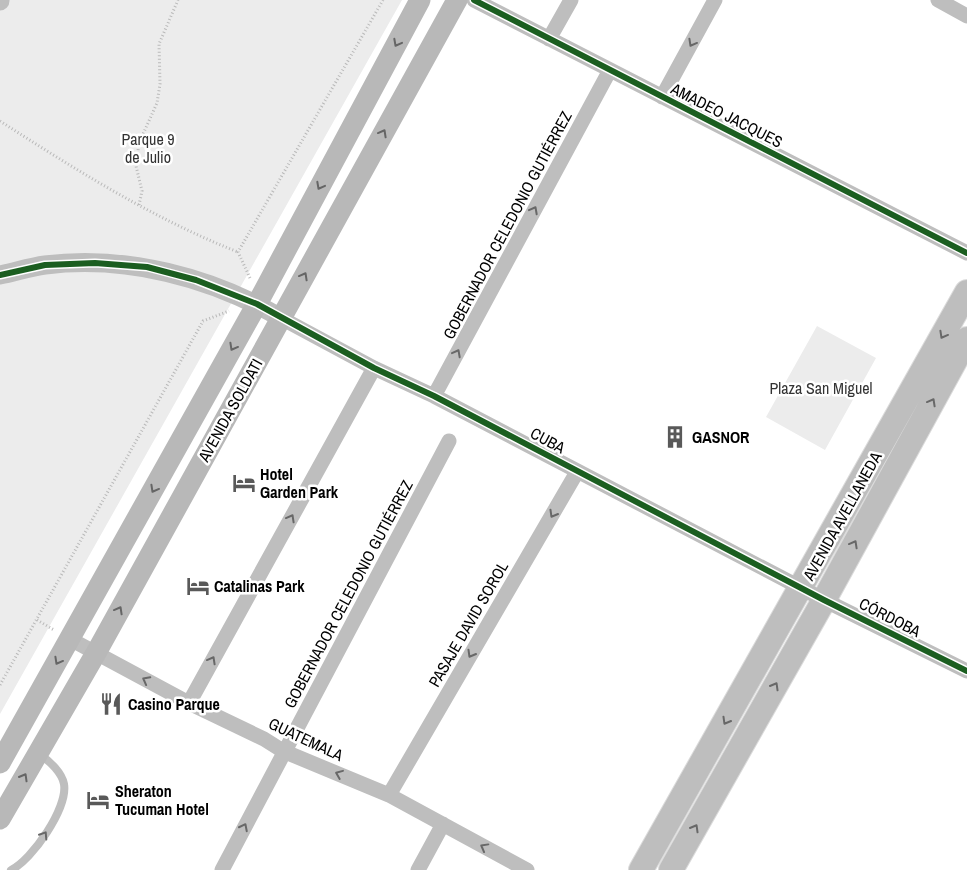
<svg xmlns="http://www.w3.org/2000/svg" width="967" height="870" font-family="'Archivo Narrow',sans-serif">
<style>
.green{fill:#ececec}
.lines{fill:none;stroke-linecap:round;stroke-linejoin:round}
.primary-casing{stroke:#dbdbdb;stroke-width:26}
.path{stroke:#b9b9b9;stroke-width:3;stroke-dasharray:1 2.5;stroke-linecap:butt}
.service{stroke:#bebebe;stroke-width:8}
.minor{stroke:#bebebe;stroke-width:15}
.tertiary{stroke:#bebebe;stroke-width:19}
.secondary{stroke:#b8b8b8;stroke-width:21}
.primary{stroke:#bebebe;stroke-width:24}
.cycleway-casing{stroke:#fff;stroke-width:9}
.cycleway{stroke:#1b5e20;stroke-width:6}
.oneway{stroke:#656565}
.oneway2{stroke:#686868}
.labels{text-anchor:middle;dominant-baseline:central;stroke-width:5;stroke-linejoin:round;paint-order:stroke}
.street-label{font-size:16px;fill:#000;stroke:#fff}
.park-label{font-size:16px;fill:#333;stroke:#fff}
.poi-label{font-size:16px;font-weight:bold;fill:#000;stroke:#fff;text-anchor:start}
</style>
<rect width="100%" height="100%" fill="#fff"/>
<path class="green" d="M0,0h402l-402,714z
M817,326l59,32 -51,92 -59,-33z"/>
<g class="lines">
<defs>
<path id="primary" d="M641,870l326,-578
M671,870l153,-270 143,-261"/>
</defs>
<use href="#primary" class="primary-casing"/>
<path class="path" d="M0,121c76,49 154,98 238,131
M139,205l3,-14 -6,-25 3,-23 18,-40 3,-19 -1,-40 19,-44
M250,278l-12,-26 145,-252
M37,620l17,10
M0,685l203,-364 26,-10"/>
<path class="service" d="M11,870c21,-10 57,-62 53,-86 -2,-11 -14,-23 -24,-29"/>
<path class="minor" d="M474,0l493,253
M938,0l29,16
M549,39l22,-39
M662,97l53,-97
M281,318l93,50 60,28 390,204 143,71
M434,396l176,-326
M70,639l119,64 75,36 19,12 106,44 138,75
M189,703l185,-335
M389,795l188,-323
M222,870l227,-429
M418,870l25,-46"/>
<path class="tertiary" d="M0,1v-1
M0,275c15,-3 30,-8 45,-10 81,-10 166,12 236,53"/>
<path class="secondary" d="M0,763l257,-459 163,-304
M0,819l96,-166 361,-653"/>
<use href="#primary" class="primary"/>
<defs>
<path id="cycleway" d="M474,0l493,253
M0,275l45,-10 50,-2 52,4 49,13 61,24 117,64 60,28 390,204 143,71"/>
</defs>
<use href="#cycleway" class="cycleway-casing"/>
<use href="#cycleway" class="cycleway"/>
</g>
<defs><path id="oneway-chevron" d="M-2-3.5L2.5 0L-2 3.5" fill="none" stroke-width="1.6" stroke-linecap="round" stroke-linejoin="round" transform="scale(1.25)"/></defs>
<g class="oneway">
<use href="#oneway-chevron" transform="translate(397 43) rotate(118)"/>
<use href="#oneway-chevron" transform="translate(383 133) rotate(-61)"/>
<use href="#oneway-chevron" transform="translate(320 186) rotate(118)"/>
<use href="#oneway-chevron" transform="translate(304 276) rotate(-61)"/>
<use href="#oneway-chevron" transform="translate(233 347) rotate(119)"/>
<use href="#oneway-chevron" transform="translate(154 489) rotate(119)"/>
<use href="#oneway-chevron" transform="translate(119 610) rotate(-61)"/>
<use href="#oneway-chevron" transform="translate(58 661) rotate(119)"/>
<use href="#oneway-chevron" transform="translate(24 777) rotate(-60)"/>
</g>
<g class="oneway2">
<use href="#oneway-chevron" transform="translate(692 43) rotate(119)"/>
<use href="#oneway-chevron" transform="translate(534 210) rotate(-62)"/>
<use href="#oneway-chevron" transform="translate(943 335) rotate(119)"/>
<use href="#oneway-chevron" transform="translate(457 353) rotate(-62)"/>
<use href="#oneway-chevron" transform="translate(932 402) rotate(-61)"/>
<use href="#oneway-chevron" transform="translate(553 514) rotate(120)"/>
<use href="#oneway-chevron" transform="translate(291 518) rotate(-61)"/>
<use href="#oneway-chevron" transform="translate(854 544) rotate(-61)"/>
<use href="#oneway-chevron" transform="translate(471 654) rotate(120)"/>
<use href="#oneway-chevron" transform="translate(212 660) rotate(-61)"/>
<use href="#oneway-chevron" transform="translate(146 680) rotate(-152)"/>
<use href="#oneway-chevron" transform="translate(775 686) rotate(-60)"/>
<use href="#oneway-chevron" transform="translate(726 721) rotate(120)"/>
<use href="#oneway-chevron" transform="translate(339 774) rotate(-158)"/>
<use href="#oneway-chevron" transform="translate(244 827) rotate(-63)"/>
<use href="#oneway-chevron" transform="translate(695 828) rotate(-60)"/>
<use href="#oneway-chevron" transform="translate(44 835) rotate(-57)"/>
<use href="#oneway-chevron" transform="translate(484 847) rotate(-151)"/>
</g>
<defs>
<symbol id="building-bare" viewBox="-9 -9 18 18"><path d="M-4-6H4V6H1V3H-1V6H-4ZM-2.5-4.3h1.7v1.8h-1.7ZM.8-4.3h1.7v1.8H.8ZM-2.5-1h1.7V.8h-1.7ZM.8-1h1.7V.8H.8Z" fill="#595959" stroke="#fff" stroke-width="2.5" paint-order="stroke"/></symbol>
<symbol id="hotel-bare" viewBox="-9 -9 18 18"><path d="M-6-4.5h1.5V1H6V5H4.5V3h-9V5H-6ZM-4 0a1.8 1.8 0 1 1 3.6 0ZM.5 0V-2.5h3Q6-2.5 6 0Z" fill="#595959" stroke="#fff" stroke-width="2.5" paint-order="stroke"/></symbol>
<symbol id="restaurant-bare" viewBox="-9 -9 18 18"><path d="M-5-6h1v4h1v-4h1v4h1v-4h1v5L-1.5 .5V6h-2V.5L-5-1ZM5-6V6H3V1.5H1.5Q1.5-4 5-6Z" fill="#595959" stroke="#fff" stroke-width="2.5" paint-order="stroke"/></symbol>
</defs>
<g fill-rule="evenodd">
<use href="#building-bare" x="659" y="421" width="32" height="32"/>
<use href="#hotel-bare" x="228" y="467" width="32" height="32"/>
<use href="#hotel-bare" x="182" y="570" width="32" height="32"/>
<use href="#restaurant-bare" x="95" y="688" width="32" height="32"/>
<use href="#hotel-bare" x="82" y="784" width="32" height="32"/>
</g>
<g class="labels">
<g class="street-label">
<text transform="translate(727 115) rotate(27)">AMADEO JACQUES</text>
<text transform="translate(507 225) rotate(-62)">GOBERNADOR CELEDONIO GUTIÉRREZ</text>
<text transform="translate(230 410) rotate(-61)">AVENIDA SOLDATI</text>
<text transform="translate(548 440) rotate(28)">CUBA</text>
<text transform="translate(842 516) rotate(-61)">AVENIDA AVELLANEDA</text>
<text transform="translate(348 594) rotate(-62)">GOBERNADOR CELEDONIO GUTIÉRREZ</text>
<text transform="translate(890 617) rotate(27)">CÓRDOBA</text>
<text transform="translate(468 624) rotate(-60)">PASAJE DAVID SOROL</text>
<text transform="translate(306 739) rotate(25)">GUATEMALA</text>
</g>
<g class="park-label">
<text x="148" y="139">Parque 9<tspan x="148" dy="18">de Julio</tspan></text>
<text x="821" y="388">Plaza San Miguel</text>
</g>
<g class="poi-label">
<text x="692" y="437">GASNOR</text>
<text x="260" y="474">Hotel<tspan x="260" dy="18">Garden Park</tspan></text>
<text x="214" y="586">Catalinas Park</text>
<text x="128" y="704">Casino Parque</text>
<text x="115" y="791">Sheraton<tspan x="115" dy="18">Tucuman Hotel</tspan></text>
</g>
</g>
</svg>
